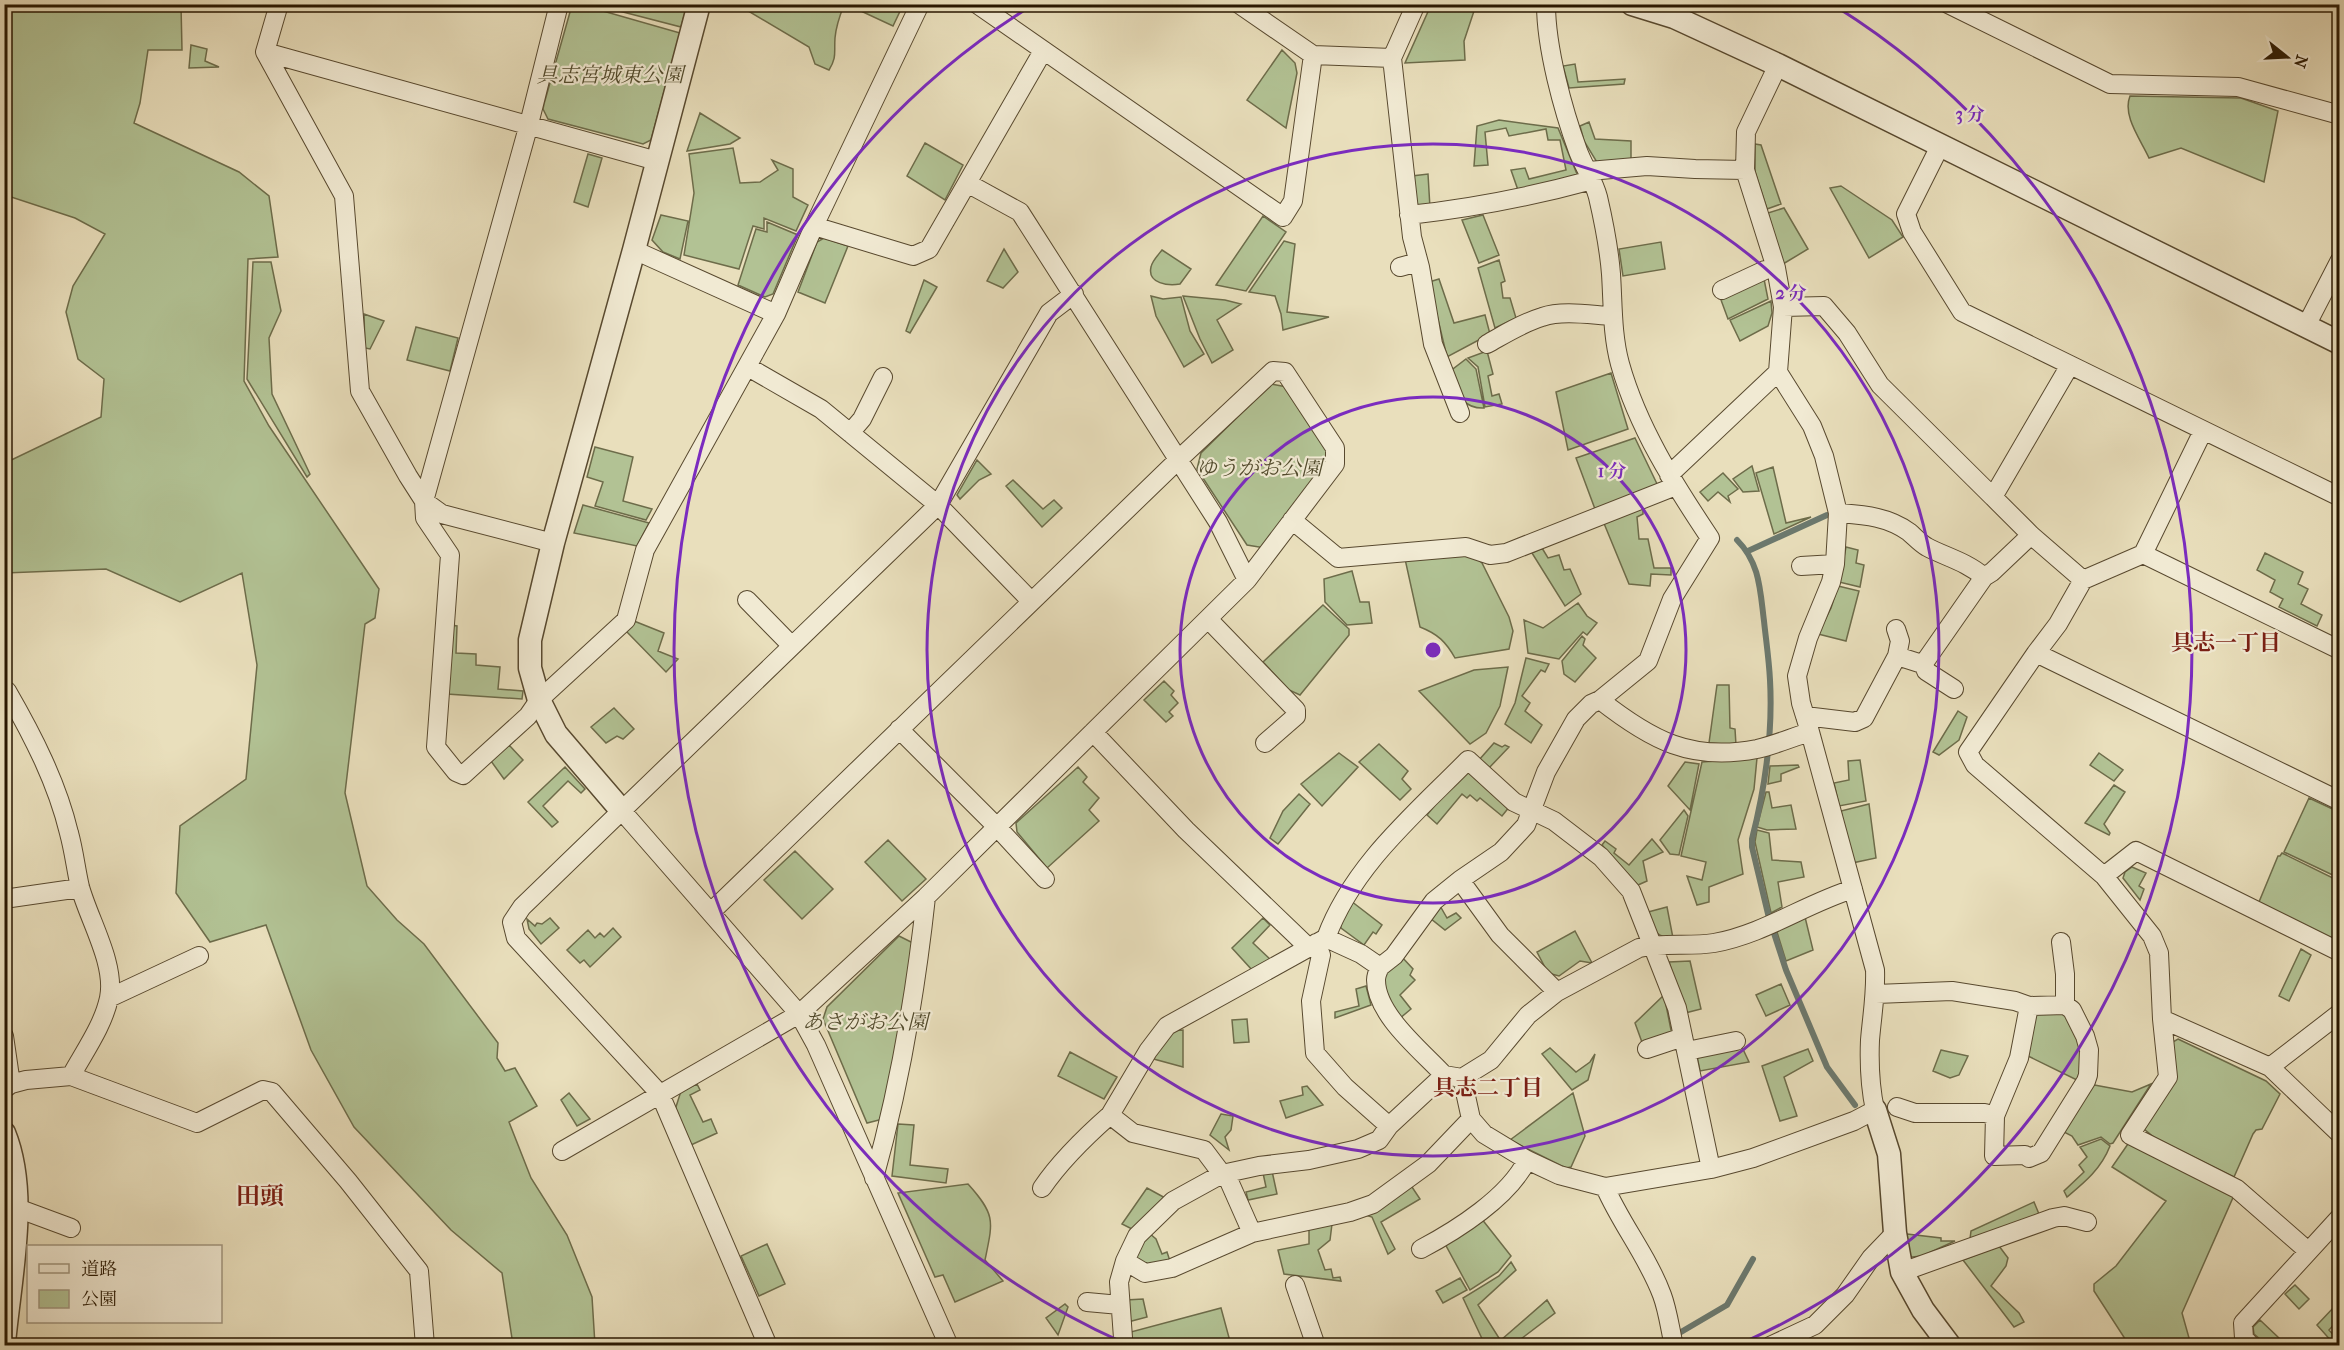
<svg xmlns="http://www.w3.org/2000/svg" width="2344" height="1350" font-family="'IM FELL French Canon','Noto Serif JP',serif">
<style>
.green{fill:#b2c294;stroke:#6d6c4a;stroke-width:1.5}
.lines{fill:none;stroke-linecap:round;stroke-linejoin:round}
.stream{stroke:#6c796e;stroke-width:6}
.minor-casing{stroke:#58492f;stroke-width:20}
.tertiary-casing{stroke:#58492f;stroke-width:25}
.minor{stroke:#f1ead3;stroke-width:18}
.tertiary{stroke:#f1ead3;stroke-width:22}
.ring{fill:none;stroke:#7b2cbf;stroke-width:3}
.labels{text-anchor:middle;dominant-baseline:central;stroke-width:4.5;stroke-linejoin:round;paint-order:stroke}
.park-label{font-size:21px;font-style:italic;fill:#514a2c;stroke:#f1ead3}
.neighbourhood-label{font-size:22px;font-weight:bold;fill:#7a1f14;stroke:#f1ead3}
.quarter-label{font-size:24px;font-weight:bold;fill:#7a1f14;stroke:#f1ead3}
.centre{fill:#7b2cbf;stroke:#f1ead3;stroke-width:3}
.ring-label{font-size:18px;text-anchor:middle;font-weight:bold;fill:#7b2cbf;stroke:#f1ead3;stroke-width:4.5;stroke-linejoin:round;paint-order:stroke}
</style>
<rect width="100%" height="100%" fill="#e9dfbc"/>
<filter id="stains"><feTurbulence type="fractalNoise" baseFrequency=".00333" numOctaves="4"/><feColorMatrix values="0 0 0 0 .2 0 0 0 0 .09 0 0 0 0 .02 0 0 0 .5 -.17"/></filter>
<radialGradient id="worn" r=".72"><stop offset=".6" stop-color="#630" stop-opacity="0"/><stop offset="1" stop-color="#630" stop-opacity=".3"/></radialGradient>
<path class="green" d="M5,4l176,1 1,45h-34l-8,53 -6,20 105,49 30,24 9,61 -30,2 -4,122 25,45 110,163 -4,29 -10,6 -20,169 22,93 30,34 27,24 74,99 -1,15 8,13 10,-3 22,38 -28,16 22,56 36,57 25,62 3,48h-82l-11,-72 -51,-43 -97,-103 -43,-77 -45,-125 -56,17 -34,-49 4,-67 66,-47 11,-114 -15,-92 -62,29 -74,-33 -101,4v-110l96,-46 3,-38 -26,-20 -12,-47 7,-26 32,-52 -30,-16 -70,-23z
M572,5h10l98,28 -29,107 -8,4 -95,-25 -5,-10 1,-5z
M596,5h91l-6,22z
M738,5h106c-4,10 -8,21 -9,33 -1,15 2,19 -6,32l-14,-6 -6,-17z
M848,5h55l-10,21z
M1431,5h45l-12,36 1,19 -60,3z
M191,45l16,4 -2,12 14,6 -30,1z
M1282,50l13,13 2,10 -11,55 -39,-28z
M1575,64l3,18 47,-3 -1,5 -55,4 -6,-22z
M2130,96l111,2 37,13 -14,71 -83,-34 -32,10c-8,-18 -27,-42 -19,-62z
M700,113l40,25 -10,6 -43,7z
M1499,120l59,8 19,46 -4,4 -54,15 -8,-23 14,-2 4,11 37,-9 -6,-30h-12l-2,-11 -37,7 -3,-8 -21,4 3,33 -14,1 3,-40z
M1589,122l6,17 36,2v20l-33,3 -14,-23 -4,-15z
M925,143l38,22 -18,35 -38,-24z
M1755,144l6,1 20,59 -14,5 -12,-37z
M733,148l7,35 20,-1 18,-12 -6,-10 21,9v28l15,8 -12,26 -32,-13v11l-11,-3 -14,43 -55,-14 10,-62 -5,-39z
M588,154l14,4 -14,49 -14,-5z
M1428,174l2,34 -13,2 -5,-34z
M1841,186l51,34 11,17 -34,21 -39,-70z
M1784,208l24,41 -25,15 -15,-51z
M661,215l27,6 -8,38 -17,-7 -11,-12z
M1483,215l16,40 -20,8 -17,-43z
M1263,216l23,16 -40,59 -30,-6z
M767,222l31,13 -25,59 -8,3 -27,-12 18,-56 11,3z
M824,238l24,8 -23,57 -27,-11 19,-50z
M1284,241l11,3 -8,68 42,5 -46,13 -2,-16 -6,-18 -26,-4z
M1661,242l4,27 -42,7 -4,-27z
M1004,249l14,23 -15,16 -16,-7z
M1162,250l29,19 -11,15c-11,2 -33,0 -29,-17 1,-6 8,-13 11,-17z
M1499,260l6,21 -4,2 2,15h7l6,20 -21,10 -17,-60z
M253,262h18l10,49 -12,27 3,56 38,80 -3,3 -60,-98z
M1439,279l15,44 31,-8 5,19 -43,23 -18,-75z
M1764,279l4,20 -40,20 -7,-19z
M924,280l13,7 -27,46 -4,-2z
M1151,296l12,3 18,-2 9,34 14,23 -20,13 -28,-51z
M1183,296l42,4 16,4 -24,16 16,30 -21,13 -12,-24z
M1771,301l1,12 -4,13 -28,15 -10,-21z
M364,314l20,7 -14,28 -5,-1z
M416,327l42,11 -8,33 -43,-11z
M1487,351l6,23 -5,2 4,20 7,-2 3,10 -17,3 -7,-40 -10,-9z
M1466,359l10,10 8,39c-24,1 -26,-18 -35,-36z
M1611,373l17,56 -60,21 -12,-58z
M1271,384l16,3 41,59v13l-63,89 -18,-3 -50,-76 4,-16z
M1635,438l24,50 -64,21 -19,-51z
M595,447l38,10 -10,44 29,8 -6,11 -51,-14 8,-24 -16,-5z
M977,460l14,14 -12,6 -19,19 -3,-4z
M1752,466l7,25 -16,1 -10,-13z
M1773,467l13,56 25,-6 -37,17 -18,-61z
M1723,473l15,16 -10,7 2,6 -12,-10 -10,9 -8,-9z
M1013,480l30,29 11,-9 8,8 -20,19 -36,-41z
M583,505l66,18 -12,23 -63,-13z
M1643,508v6l-6,3 2,22h9l6,29h17v7l-20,-1 -1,12 -21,-2 -26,-63z
M1846,547l12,3 -2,13 8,2 -4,22 -21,-5z
M1542,548l6,10 11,-3 5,15 6,-1 11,25 -16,12 -33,-53z
M2265,553l38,19 -5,12 10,5 -7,15 21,11 -5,11 -38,-19 4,-8 -13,-7 5,-12 -18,-10z
M1471,554l11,9 27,54 4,14 -4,18 -54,9c-9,-16 -17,-24 -35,-31l-15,-68z
M1352,571l8,31h9l3,21 -25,2 -22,-23 -1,-23z
M1838,586l21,5 -13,50 -28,-7 13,-26z
M1578,603l9,13 10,7 -10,12 -4,-3 -24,27 -31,-6 -4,-33 19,8z
M1323,605l26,24v6l-49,60 -11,-5 -26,-28z
M634,621l30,12 -6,18 20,8 -12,13 -40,-41z
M451,625l6,1 -1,27 20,1v11l24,2 -2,22 25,2 -1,8 -75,-5z
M1582,636l3,3 -2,6 13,13 -21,24 -11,-8 -2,-13z
M1526,658l23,6 -4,8 -4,-2 -19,26 8,7 -5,8 17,14 -11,18 -26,-19 10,-21z
M1508,667l-8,39 -14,27 -16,11 -51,-53 55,-21z
M1164,681l10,10 -3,4 7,8 -9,9 4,4 -7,6 -22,-22z
M1717,685h12l1,43 5,1 1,16 -27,-2z
M614,708l20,21 -11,10 -6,-3 -11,7 -15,-16z
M1958,711l9,6 -8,23 -20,15 -6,-3z
M1494,743l8,4 3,-2 4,2 -21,22 -9,-9z
M1379,744l29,27 -6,8 9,10 -11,11 -41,-38z
M509,745l14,15 -19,19 -13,-18z
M1339,753l19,14 -36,39 -21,-22z
M2099,753l24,17 -9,11 -24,-16z
M1757,758l-3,31 -16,51 5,34 -34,13v15l-12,3 -10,-29 15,4 4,-18 -25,-6 21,-94z
M1860,760l6,41 -27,5 -5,-23 15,-3 -1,-19z
M1685,762l14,2 -9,46 -22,-24z
M1798,765l1,2 -18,7v7l-13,3 2,-18z
M565,767l20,22 -4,4 -13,-12 -25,25 15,16 -6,5 -24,-25z
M1078,767l9,10 -4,5 16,16 -10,12 10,11 -52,47 -30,-36 -1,-9z
M1468,770l42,36 -8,10 -22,-18 -3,3 -7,-6 -3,3 -5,-4 -25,30 -10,-9 35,-43z
M2114,785l11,7 -21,32 6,9 -1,2 -24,-12z
M1766,792h3l3,16 19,-3 5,24 -29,1 -10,-3z
M1299,794l11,10 -32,40 -8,-6 13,-27z
M2309,798l30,14v66l-55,-26z
M1869,804l7,54 -24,5 -11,-52z
M1684,810l4,6 -9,39 -9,-1 -10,-14z
M1757,830l12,3 3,27 29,2 3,15 -26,5 4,25 -11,6 -16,-71z
M1652,839l11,13 -20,9 4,20 -9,4 -36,-40 3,-4 11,8 -2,4 15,12z
M888,840l38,39 -24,22 -37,-39z
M795,851l38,38 -31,30 -38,-39z
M2282,853l57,28v62l-80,-41 19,-46h2z
M2132,867l14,6 -7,13 5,3 -4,11 -17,-22 2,-6z
M1351,901l31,24 -6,9 -3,-2 -9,13 -23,-17 -1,-4z
M1439,904l8,14 9,-5 5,5 -16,12 -15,-12z
M1667,907l6,31c-20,-1 -19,-9 -25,-26z
M1805,917l8,33 -27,11 -9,-29 16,-11z
M550,918l9,10 -18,16 -12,-15 -2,-10 8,7 2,-3 5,1z
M1263,918l7,7 -17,18 19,18 -19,10 -21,-23z
M613,928l8,9 -31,30 -6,-7 -4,3 -13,-13 21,-20 7,8 5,-5 4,4z
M1575,931l17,32 -12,-2 -21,15 -11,-3 -11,-21z
M899,936l16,8 -28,174 -20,5 -44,-104 4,-12z
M2301,949l10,6 -22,46 -10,-5z
M1401,956l12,13 -3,6 5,5 -15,15 11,14 -12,10 -17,-35 3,-11z
M1690,961l11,48 -16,4 -16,-51z
M1781,984l9,21 -24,11 -10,-21z
M1366,986l5,19 -36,13v-6l24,-6 -3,-17z
M1664,995l8,40 -29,10 -8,-22z
M2034,1012h30l18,34 -1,36 -53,-26z
M1247,1019l2,23 -15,1 -2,-23z
M1183,1030v37l-33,-9 20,-27z
M2178,1039l88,42 14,13 -18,35 -6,1 -3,4 -19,43 -79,-39 -11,-9 27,-86z
M1741,1045l8,17 -49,9 -3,-15z
M1550,1048l26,24 14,-10 5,-8 -7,26 -16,10 -30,-36z
M1808,1049l5,12 -29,16 13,39 -17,5 -18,-55z
M1941,1050l27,6 -9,19 -9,3 -17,-7z
M1070,1052l47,25 -13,22 -46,-23z
M697,1084l3,6 -10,5 13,27 8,-3 6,14 -26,12 -16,-35 6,-19z
M2089,1084l43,8 19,-8 -38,59 -3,1 -9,-7 -23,8 -6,-9 -10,-5z
M1307,1086l16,19 -37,13 -6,-17 23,-6 -1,-8z
M569,1093l21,26 -13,7 -16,-26z
M1573,1093l12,43 -14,31 -5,1 -56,-28z
M1221,1114l12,2 -2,14 -6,7 4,13 -19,-15z
M898,1124l16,1 -4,40 38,4 -2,14 -54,-7z
M2101,1139l9,7c-9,23 -25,36 -43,51l-3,-6 20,-19 -5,-7 8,-8 -7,-10z
M2130,1141l105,52 -53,120 9,32h-62l-35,-54v-7l22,-18 50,-65 -54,-34z
M1272,1171l5,23 -29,6 -2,-8 20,-5 -3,-14z
M968,1184c28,31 25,37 17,76l18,21 -48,21 -12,-27 -8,2 -37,-84z
M1410,1184l10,15 -39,23 14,27 -7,5 -16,-37 -10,-3z
M1147,1188l20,11 -35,30 -10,-5z
M2034,1202l5,12 -69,25 1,-8z
M1481,1218l30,38 -13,16 -28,18 -26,-48z
M1332,1224l-2,16 -12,10 7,20 6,-1 2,9 7,-1 1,4 -57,-7 -6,-24 31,-6v-15z
M1149,1233l7,6 6,15 5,-2 3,9 -19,6 -12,-3 -4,-10z
M1907,1234l34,4v3h14l-33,15 -10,1 -4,-3z
M767,1244l18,40 -26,12 -18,-40z
M1999,1246l9,12 -2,8 -15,20 28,27 5,9 -10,5 -51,-67z
M1511,1262l5,8 -38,35 21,33 -5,7h-9l-22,-47 36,-22z
M1460,1278l7,12 -24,13 -7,-12z
M2295,1285l14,14 -10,10 -14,-15z
M1143,1299l4,18 -19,5 -2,-22z
M1547,1300l8,13 -42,32h-16l4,-5z
M1065,1304l3,3 -10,28 -12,-17z
M2334,1307l5,5 1,6 -11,12 8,9 -4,4 -16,-18z
M1221,1308l10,37 -104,1v-13z
M2260,1320l20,19 -7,6h-6l-13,-11 -1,-7z"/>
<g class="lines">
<path class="stream" d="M1737,540c23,23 23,50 27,81 2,19 5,39 6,59 3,54 -5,108 -18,159v8l17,71 17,52 41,97 28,38
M1748,551l79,-36
M1681,1332l46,-27 26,-46"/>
<defs>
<path id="minor" d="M279,4l-14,48 79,144 16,195 48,85 16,25 18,13 111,29
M559,4l-30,120 -105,377 1,17 25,37 -14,192 20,25 7,3 65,-59 11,-16 87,-80 19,-70 131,-236 38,-88 106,-222
M977,4l306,213 10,-16 20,-146
M1239,4l74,51 79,3 24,-54
M1948,4l162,80 128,3 102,28
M265,52l392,109
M1392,58l20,179 8,30 13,77 27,69
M1778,65l-32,67 -1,38 31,98 7,39 -5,65 34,54 12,30 14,57 -3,51 -4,18 -23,56 -11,38 4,27 9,29 65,238c1,24 -3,46 -5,70 -1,24 0,47 5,70l-21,11 -101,37 -42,11 -106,18 -46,-12 -32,-15 -43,-26 -13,-15 -9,-41 29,-18 37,-45 29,-23 82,-44c25,-6 50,-1 75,-5 50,-9 91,-39 139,-54
M1940,146l-34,68 6,18 50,80 378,185
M1589,171l58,-5 48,3 50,1
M1409,215c65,-7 121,-18 183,-35
M814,226l99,30 16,-7 114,-198
M634,250l142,64
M1400,267l18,-5
M1722,290l43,-20 11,-2
M1783,307l41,-1 23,27 33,52 113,112
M2306,326l34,-66
M1487,344c18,-10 35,-21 55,-27 21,-7 49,-2 70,-1
M2070,365l-77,132 38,38 52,45
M748,367l73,42 117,96 93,96
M2203,431l-60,123 -60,26 -25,44 -22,29 -68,99 7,13 129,111 48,60 7,17 3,66 108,48 70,-54
M850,433l12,-14 21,-42
M1669,475l109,-103
M1838,513c25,2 49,3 71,19 6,5 11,11 18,15 19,10 40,15 57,30
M1292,520l46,38 128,-11 24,8 16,-2 170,-67
M2143,554l197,96
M1801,566l34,-2
M747,600l45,46
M1208,619l88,91v6l-31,27
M1896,629l4,12 -3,15
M2036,653l304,148
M1924,663l2,8 28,18
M4,692l3,-1c26,45 50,92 62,142 5,18 7,37 11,54 9,33 36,77 29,111 -6,28 -25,54 -38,78
M1600,700c51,40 91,62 157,49 18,-4 36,-12 53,-17
M1805,716l50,6 9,-4 33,-62 22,7h5l60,-86 8,-5 39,-37
M899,729l98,98 48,52
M1093,732l93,98 122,117
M622,811l177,203 17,31 133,301
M2104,876l32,-25 204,101
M1460,880l40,55 57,57
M4,899l76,-11
M711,912l467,-452 95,-89 12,1 50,76v16l-88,116
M1326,938c27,-73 89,-124 142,-178l46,42 40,19 47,36 30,34 46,117 34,161
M2061,942l4,32v31l7,5 13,26 4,14 -1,25 -2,6 -45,72 -12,5 -4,-3 -31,1 1,-40 24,-58 10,-52 36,-1
M1316,943l5,12 -10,46 4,52 30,34 44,39 55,-51 18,3
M1380,967c-2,4 -4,9 -4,13 0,35 46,71 68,95
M1876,994l76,-3 63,10 14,5
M109,998l90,-42
M2162,1019l6,58 -38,58 107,54 71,62
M4,1036l7,48
M1647,1049l36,-12
M1687,1051l49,-10
M2270,1067l70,67
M4,1089l7,-5 15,-4 45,-4 126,47 66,-33 9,2 76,89 71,90 6,75
M1897,1107l18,6h70l10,3
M562,1151l237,-137 127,-117 321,-317 -29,-58 -198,-310 -53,-29
M1222,1174l37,-8 50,-6 49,-11 21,-9 10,-14
M1222,1174l7,7 23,52
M874,1178c25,-89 42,-189 52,-281
M1605,1187c16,37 43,70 57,108 6,16 8,34 12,51
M1042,1188c19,-28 43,-51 68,-73
M17,1208l54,20
M1421,1249c36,-19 88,-52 106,-89
M1125,1261l20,12 27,-5 80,-35 98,-21 23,-8 55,-40 43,-45
M1902,1272l151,-54 11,-2 23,6
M1295,1285l21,61
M1087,1302l33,3
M768,1346l-108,-252 -144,-156 -4,-16 10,-15 416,-402 111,-192 25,-19
M1120,1346l3,-8 -4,-56 6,-21 12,-25 36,-35 49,-27 -18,-24 -71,-17 -23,-18 38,-64 19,-25 159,-88 35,16 19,13 14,-11 40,-55 26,-21 41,-28 25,-27 20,-53 30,-53 15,-15 9,-4 48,-39 24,-62 38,-61c-36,-54 -72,-110 -90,-174 -8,-29 -7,-60 -9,-90 -2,-26 -7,-51 -13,-77 -4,-16 -14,-30 -20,-46 -15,-41 -32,-103 -32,-147
M1770,1346l45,-21 30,-30 26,-37 24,-25
M2251,1346l-7,-8 -1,-15 97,-106"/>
<path id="tertiary" d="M1632,4l42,13 104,48 562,278
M622,811l-66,-77 -17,-34 -9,-32v-28l23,-97 81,-293 65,-246
M1875,1110l14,44 6,79 7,39 21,38 27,36
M4,1133c25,61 6,144 0,210"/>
</defs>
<use href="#minor" class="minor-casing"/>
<use href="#tertiary" class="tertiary-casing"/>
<use href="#minor" class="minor"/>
<use href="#tertiary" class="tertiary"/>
</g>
<g class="ring">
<circle cx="1433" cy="650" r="253"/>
<circle cx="1433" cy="650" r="506"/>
<path d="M1124 1343A759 759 0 0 1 1031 6M1835 6A759 759 0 0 1 1742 1343"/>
</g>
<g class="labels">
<g class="park-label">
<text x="610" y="75">具志宮城東公園</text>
<text x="1259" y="468">ゆうがお公園</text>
<text x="865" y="1022">あさがお公園</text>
</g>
<g class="neighbourhood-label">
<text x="2226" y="643">具志一丁目</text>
<text x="1488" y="1088">具志二丁目</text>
</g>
<g class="quarter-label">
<text x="260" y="1196">田頭</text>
</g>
</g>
<circle cx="1433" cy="650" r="9" class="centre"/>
<g class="ring-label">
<text x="1970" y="120">3 分</text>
<text x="1791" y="299">2 分</text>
<text x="1612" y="477">1 分</text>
</g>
<rect width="2344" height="1350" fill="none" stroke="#e9dfbc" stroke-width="24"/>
<rect x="6" y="6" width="2332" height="1338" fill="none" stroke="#281700" stroke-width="3"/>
<rect x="12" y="12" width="2320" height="1326" fill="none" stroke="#281700" stroke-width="1.5"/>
<rect x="27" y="1245" width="195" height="78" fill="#f1ead3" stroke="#a1967f" stroke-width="1.5"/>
<rect x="39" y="1264" width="30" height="9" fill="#f1ead3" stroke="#a1967f" stroke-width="1.5"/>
<text x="81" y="1275" font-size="18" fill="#281700">道路</text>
<rect x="39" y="1290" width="30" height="18" fill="#b2c294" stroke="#a1967f" stroke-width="1.5"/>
<text x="81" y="1305" font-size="18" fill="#281700">公園</text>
<g transform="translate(2287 57) rotate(108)" stroke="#f1ead3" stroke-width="4.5" paint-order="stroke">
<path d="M0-4.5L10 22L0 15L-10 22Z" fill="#281700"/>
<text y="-9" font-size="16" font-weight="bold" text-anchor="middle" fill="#281700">N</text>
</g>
<rect width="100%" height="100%" filter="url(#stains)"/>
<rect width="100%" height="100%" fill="url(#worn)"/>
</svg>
